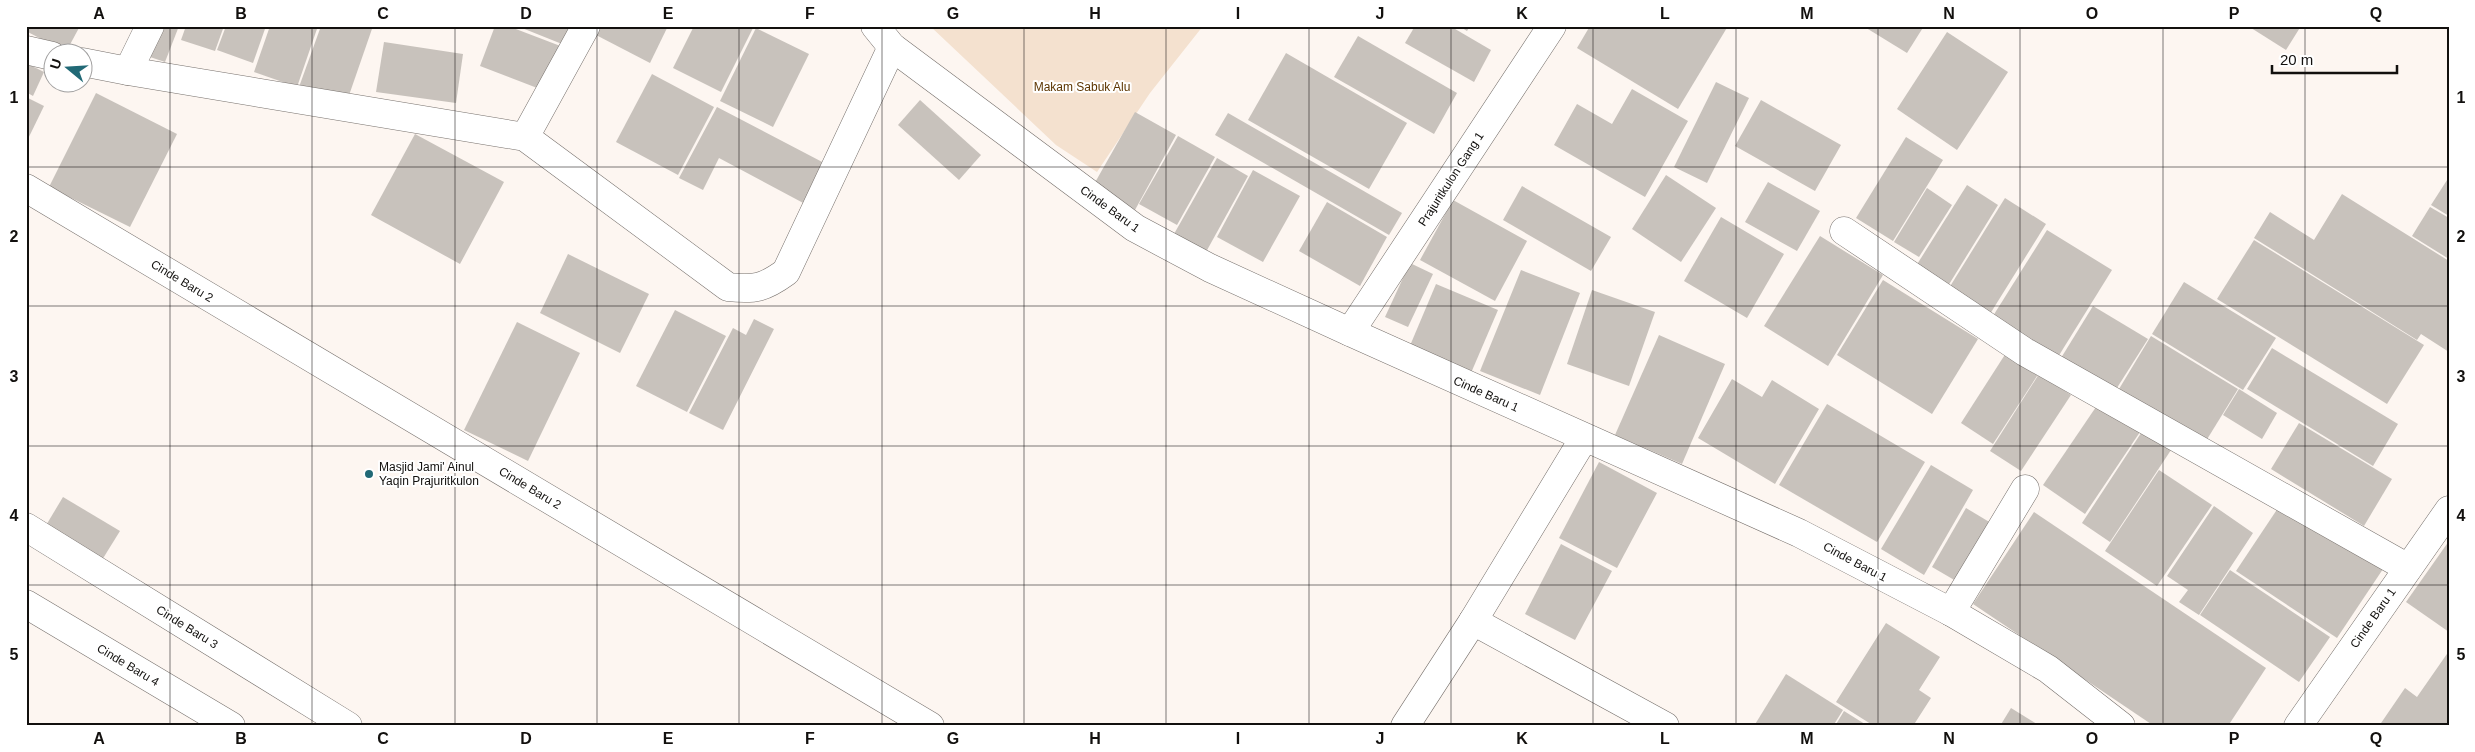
<svg xmlns="http://www.w3.org/2000/svg" width="2475" height="752" viewBox="0 0 2475 752" font-family="Helvetica,sans-serif">
<style>
.green{fill:#f4e1cf}
.building{fill:#c8c2bc}
.lines{fill:none;stroke-linecap:round;stroke-linejoin:round}
.street-casing{stroke:#76706c;stroke-width:29}
.street{stroke:#fff;stroke-width:28}
.grid{fill:none;stroke:#12100e;stroke-width:1;stroke-opacity:0.55}
.poi-dot{fill:#216976;stroke:#fff;stroke-width:2}
.labels{text-anchor:middle;stroke-width:4;stroke-linejoin:round;paint-order:stroke}
.park-label{font-size:12px;fill:#5d3602;stroke:#fff}
.street-label{font-size:12px;fill:#12100e;stroke:#fff}
.poi-label{font-size:12px;fill:#12100e;stroke:#fff;text-anchor:start}
.neatline{fill:none;stroke:#12100e;stroke-width:2}
.grid-label{font-size:16px;text-anchor:middle;font-weight:bold;fill:#12100e}
</style>
<rect width="100%" height="100%" fill="#fdf6f1"/>
<!-- green -->
<path class="green" d="M930 26H1203L1150 93 1097 172 1056 145Z"/>
<!-- building -->
<g class="building">
<path d="M26 26H80L66 52 26 31Z"/>
<path d="M158 26H179L165 62 147 56Z"/>
<path d="M186 26H224L215 51 181 40Z"/>
<path d="M226 26H266L253 63 217 50Z"/>
<path d="M270 26H318L297 87 254 72Z"/>
<path d="M321 26H373L346 104 299 87Z"/>
<path d="M495 26H508L563 47 545 91 480 66Z"/>
<path d="M517 26H574L567 46Z"/>
<path d="M601 26H668L650 63 596 35Z"/>
<path d="M694 26H754L721 92 673 68Z"/>
<path d="M1415 26H1450L1491 50 1474 82 1405 43Z"/>
<path d="M1459 26H1470L1467 31Z"/>
<path d="M1590 26H1728L1678 109 1577 48Z"/>
<path d="M1863 26H1924L1907 53Z"/>
<path d="M2248 26H2301L2286 50Z"/>
<path d="M756 28 809 54 773 127 720 101Z"/>
<path d="M1947 32 2008 72 1957 150 1897 109Z"/>
<path d="M1358 36 1457 93 1434 134 1334 77Z"/>
<path d="M384 42 463 54 456 103 376 92Z"/>
<path d="M1286 53 1407 123 1369 189 1248 120Z"/>
<path d="M26 63 44 72 33 96 26 92Z"/>
<path d="M652 74 714 107 678 175 616 142Z"/>
<path d="M1716 82 1749 98 1707 183 1674 167Z"/>
<path d="M1632 89 1688 121 1645 197 1554 145 1577 104 1612 124Z"/>
<path d="M96 93 177 134 130 227 49 187Z"/>
<path d="M26 97 44 106 26 143Z"/>
<path d="M920 100 981 155 959 180 898 125Z"/>
<path d="M1761 100 1841 145 1815 191 1735 146Z"/>
<path d="M717 107 828 165 807 205 719 158 703 190 679 178Z"/>
<path d="M1135 112 1176 135 1135 210 1093 186Z"/>
<path d="M1228 113 1402 213 1389 235 1215 135Z"/>
<path d="M415 134 504 182 460 264 371 215Z"/>
<path d="M1178 136 1215 157 1177 225 1139 204Z"/>
<path d="M1906 137 1943 160 1893 241 1856 218Z"/>
<path d="M1217 158 1248 176 1206 252 1174 234Z"/>
<path d="M1253 170 1300 196 1263 262 1217 237Z"/>
<path d="M1666 175 1716 208 1681 262 1632 229Z"/>
<path d="M2449 177V216L2431 205Z"/>
<path d="M1768 182 1820 211 1797 251 1745 222Z"/>
<path d="M1967 185 1998 205 1948 286 1916 266Z"/>
<path d="M1522 186 1611 237 1591 271 1503 220Z"/>
<path d="M1927 188 1952 205 1919 257 1894 242Z"/>
<path d="M2342 194 2449 261V352L2421 334 2417 340 2254 238 2270 212 2314 240Z"/>
<path d="M2005 198 2046 224 1990 314 1949 288Z"/>
<path d="M1453 200 1527 241 1495 301 1420 260Z"/>
<path d="M1327 202 1387 237 1360 286 1299 251Z"/>
<path d="M2430 207 2449 218V259L2412 236Z"/>
<path d="M1721 217 1784 254 1747 318 1684 281Z"/>
<path d="M2047 230 2112 270 2058 357 1993 316Z"/>
<path d="M1820 236 1883 275 1828 366 1764 326Z"/>
<path d="M2254 240 2424 345 2387 404 2217 299Z"/>
<path d="M568 254 649 294 620 353 540 313Z"/>
<path d="M1410 263 1433 274 1408 327 1385 317Z"/>
<path d="M1521 270 1580 293 1540 395 1480 371Z"/>
<path d="M1883 280 1978 339 1932 414 1837 355Z"/>
<path d="M2184 282 2276 338 2243 390 2152 334Z"/>
<path d="M1436 284 1498 310 1471 373 1409 348Z"/>
<path d="M1592 290 1655 312 1629 386 1567 364Z"/>
<path d="M2093 306 2148 339 2115 391 2061 358Z"/>
<path d="M675 310 726 336 687 412 636 386Z"/>
<path d="M754 319 774 329 723 430 689 413 733 328 746 335Z"/>
<path d="M517 322 580 353 528 461 464 430Z"/>
<path d="M1659 335 1725 364 1682 464 1615 435Z"/>
<path d="M2151 336 2238 389 2206 441 2119 389Z"/>
<path d="M2272 348 2398 424 2373 466 2247 389Z"/>
<path d="M2006 353 2039 373 1993 444 1961 423Z"/>
<path d="M2039 374 2071 395 2021 471 1990 451Z"/>
<path d="M1732 379 1762 397 1772 380 1819 409 1775 484 1698 438Z"/>
<path d="M2239 389 2277 413 2262 439 2223 415Z"/>
<path d="M1827 404 1925 462 1877 542 1779 485Z"/>
<path d="M2098 404 2140 432 2085 514 2043 485Z"/>
<path d="M2299 423 2392 479 2364 526 2271 469Z"/>
<path d="M2147 424 2175 444 2110 542 2082 523Z"/>
<path d="M1599 462 1657 493 1617 568 1559 538Z"/>
<path d="M1931 465 1973 490 1924 575 1881 549Z"/>
<path d="M2159 470 2212 505 2157 586 2105 551Z"/>
<path d="M63 497 120 531 102 560 45 527Z"/>
<path d="M2282 502 2383 569 2337 638 2236 571Z"/>
<path d="M2214 506 2253 533 2199 615 2179 602 2188 590 2167 576Z"/>
<path d="M1966 508 1991 523 1956 581 1932 567Z"/>
<path d="M2034 512 2266 668 2228 726H2154L1973 604Z"/>
<path d="M2449 541V632L2406 602Z"/>
<path d="M1561 544 1612 571 1575 640 1525 614Z"/>
<path d="M2230 570 2330 637 2299 682 2200 615Z"/>
<path d="M1886 623 1940 657 1919 690 1931 698 1913 726H1874L1836 702Z"/>
<path d="M2449 651V726H2379L2405 688 2417 697Z"/>
<path d="M1786 674 1843 710 1833 726H1754Z"/>
<path d="M2011 708 2040 726H2000Z"/>
<path d="M1844 711 1868 726H1835Z"/>
</g>
<g class="lines">
<!-- street casing -->
<g class="street-casing">
<g id="street">
<path d="M875 26 892 47 1135 228 1210 268 1350 332 1799 533 1951 612 2048 669 2121 726"/>
<path d="M26 50 52 56"/>
<path d="M82 62 128 71 525 137 728 287C755 290 764 288 786 272L892 47"/>
<path d="M128 71 150 26"/>
<path d="M525 137 586 26"/>
<path d="M26 188 930 726"/>
<path d="M1844 231 2025 352 2408 568"/>
<path d="M1350 332 1552 26"/>
<path d="M26 527 348 726"/>
<path d="M26 604 231 726"/>
<path d="M1951 612 2025 489"/>
<path d="M1473 621 1665 726"/>
<path d="M1405 726 1473 621 1584 438"/>
<path d="M2298 726 2449 510"/>
</g>
</g>
<!-- street -->
<use href="#street" class="street"/>
</g>
<!-- grid -->
<path class="grid" d="M170 26V726M312 26V726M455 26V726M597 26V726M739 26V726M882 26V726M1024 26V726M1166 26V726M1309 26V726M1451 26V726M1593 26V726M1736 26V726M1878 26V726M2020 26V726M2163 26V726M2305 26V726M26 167H2449M26 306H2449M26 446H2449M26 585H2449"/>
<!-- markers -->
<circle class="poi-dot" cx="369" cy="474" r="5"/>
<g class="labels">
<!-- park labels -->
<g class="park-label">
<text x="1082" y="91">Makam Sabuk Alu</text>
</g>
<!-- street labels -->
<g class="street-label">
<text transform="translate(1451 179) rotate(-57)" y="4">Prajuritkulon Gang 1</text>
<text transform="translate(1110 209) rotate(36)" y="4">Cinde Baru 1</text>
<text transform="translate(182 281) rotate(31)" y="4">Cinde Baru 2</text>
<text transform="translate(1486 394) rotate(24)" y="4">Cinde Baru 1</text>
<text transform="translate(530 488) rotate(31)" y="4">Cinde Baru 2</text>
<text transform="translate(1855 562) rotate(28)" y="4">Cinde Baru 1</text>
<text transform="translate(2373 618) rotate(-55)" y="4">Cinde Baru 1</text>
<text transform="translate(187 627) rotate(32)" y="4">Cinde Baru 3</text>
<text transform="translate(128 665) rotate(31)" y="4">Cinde Baru 4</text>
</g>
<!-- poi labels -->
<g class="poi-label">
<text x="379" y="471">Masjid Jami' Ainul<tspan x="379" dy="14">Yaqin Prajuritkulon</tspan></text>
</g>
</g>
<!-- border -->
<rect width="2475" height="752" fill="none" stroke="#ffffff" stroke-width="55"/>
<!-- north arrow -->
<g transform="translate(68 68) rotate(288)"><circle r="24" fill="#ffffff" stroke="#a09f9f"/>
<path d="M0-4L9 19L0 12L-9 19Z" fill="#216976"/>
<text y="-8" font-size="14" font-weight="bold" text-anchor="middle" fill="#12100e">U</text>
</g>
<!-- scale -->
<path d="M2272 65v8h125v-8" fill="none" stroke="#12100e" stroke-width="2.5"/>
<text x="2280" y="65" font-size="15" fill="#12100e" stroke="#ffffff" stroke-width="4" paint-order="stroke">20 m</text>
<rect x="28" y="28" width="2420" height="696" class="neatline"/>
<g class="grid-label">
<text x="99" y="19">A</text>
<text x="241" y="19">B</text>
<text x="383" y="19">C</text>
<text x="526" y="19">D</text>
<text x="668" y="19">E</text>
<text x="810" y="19">F</text>
<text x="953" y="19">G</text>
<text x="1095" y="19">H</text>
<text x="1238" y="19">I</text>
<text x="1380" y="19">J</text>
<text x="1522" y="19">K</text>
<text x="1665" y="19">L</text>
<text x="1807" y="19">M</text>
<text x="1949" y="19">N</text>
<text x="2092" y="19">O</text>
<text x="2234" y="19">P</text>
<text x="2376" y="19">Q</text>
<text x="14" y="103">1</text>
<text x="2461" y="103">1</text>
<text x="14" y="242">2</text>
<text x="2461" y="242">2</text>
<text x="14" y="382">3</text>
<text x="2461" y="382">3</text>
<text x="14" y="521">4</text>
<text x="2461" y="521">4</text>
<text x="14" y="660">5</text>
<text x="2461" y="660">5</text>
<text x="99" y="744">A</text>
<text x="241" y="744">B</text>
<text x="383" y="744">C</text>
<text x="526" y="744">D</text>
<text x="668" y="744">E</text>
<text x="810" y="744">F</text>
<text x="953" y="744">G</text>
<text x="1095" y="744">H</text>
<text x="1238" y="744">I</text>
<text x="1380" y="744">J</text>
<text x="1522" y="744">K</text>
<text x="1665" y="744">L</text>
<text x="1807" y="744">M</text>
<text x="1949" y="744">N</text>
<text x="2092" y="744">O</text>
<text x="2234" y="744">P</text>
<text x="2376" y="744">Q</text>
</g>
</svg>
